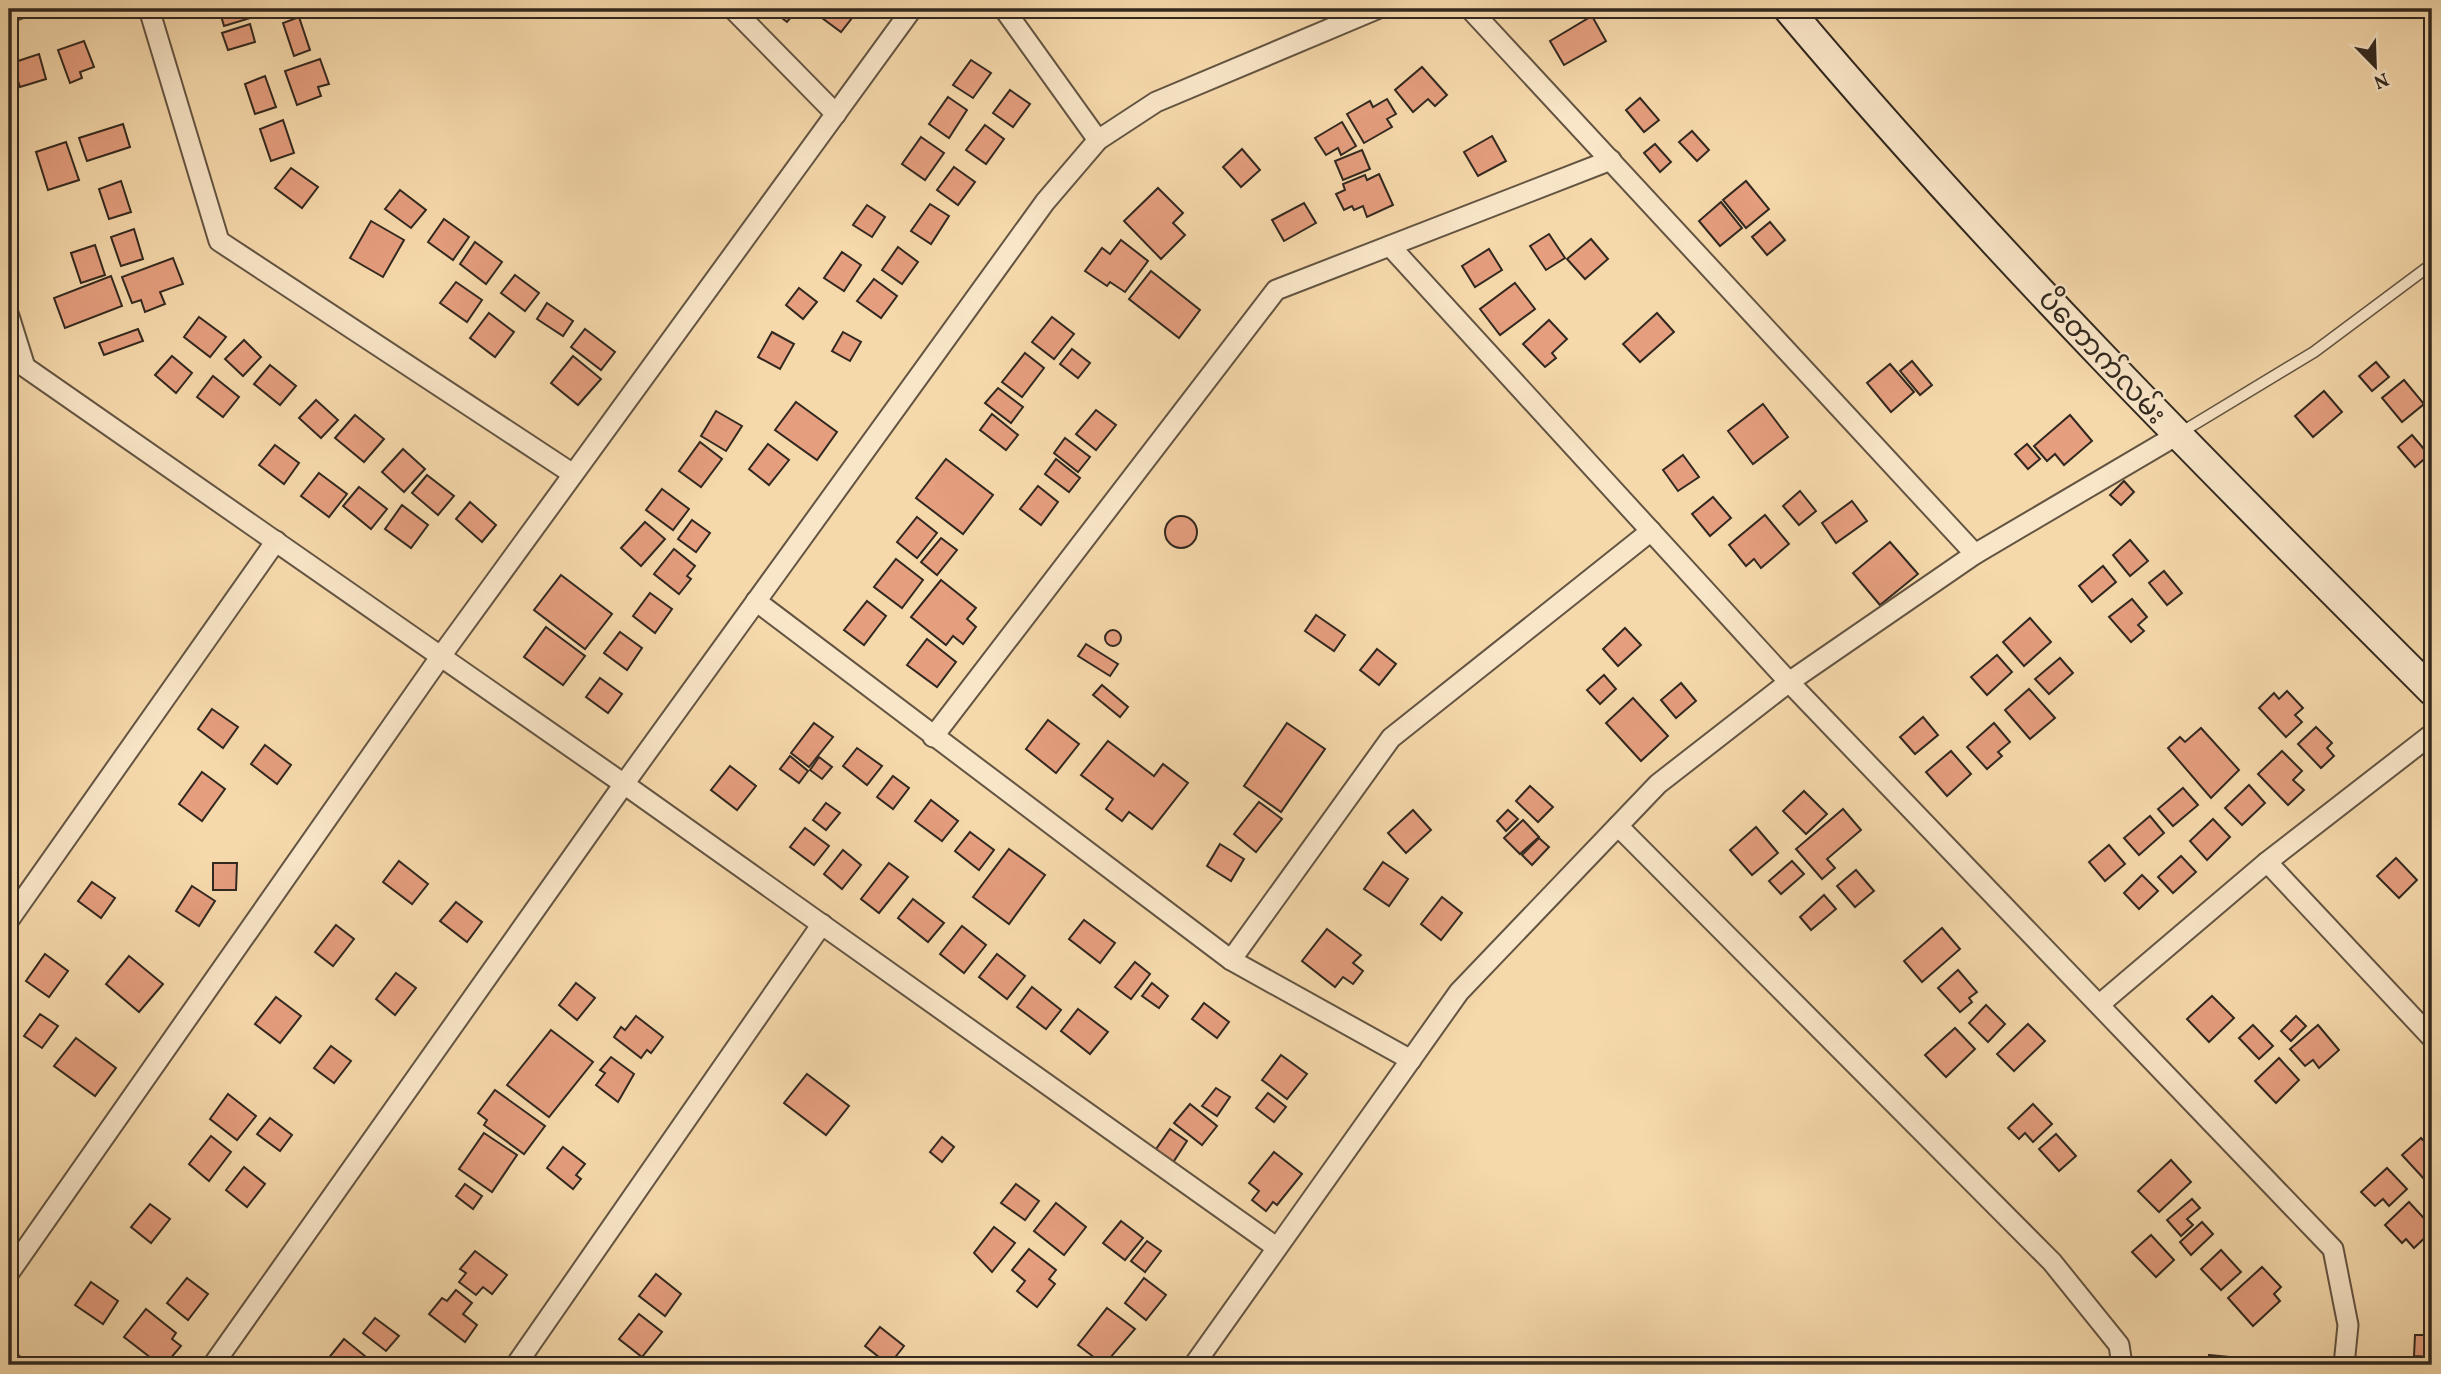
<svg xmlns="http://www.w3.org/2000/svg" width="2441" height="1374" viewBox="0 0 2441 1374" font-family="Vollkorn,'Noto Sans Myanmar',serif">
<style>
.building{fill:#e59e7e;stroke:#32281f;stroke-width:2}
.lines{fill:none;stroke-linecap:round;stroke-linejoin:round}
.lane-casing{stroke:#635442;stroke-width:13}
.street-casing{stroke:#635442;stroke-width:23}
.secondary-casing{stroke:#32281f;stroke-width:32}
.lane{stroke:#f9e6c8;stroke-width:10}
.street{stroke:#f9e6c8;stroke-width:19}
.secondary{stroke:#f9e6c8;stroke-width:28}
.labels{text-anchor:middle;stroke-width:5;stroke-linejoin:round;paint-order:stroke}
.street-label{font-size:28px;fill:#32281f;stroke:#f9e6c8}
</style>
<rect width="100%" height="100%" fill="#f6d9ab"/>
<filter id="stains"><feTurbulence type="fractalNoise" baseFrequency=".00286" numOctaves="4"/><feColorMatrix values="0 0 0 0 .2 0 0 0 0 .09 0 0 0 0 .02 0 0 0 .5 -.17"/></filter>
<radialGradient id="worn" r=".72"><stop offset=".6" stop-color="#630" stop-opacity="0"/><stop offset="1" stop-color="#630" stop-opacity=".3"/></radialGradient>
<!-- building -->
<g class="building">
<path d="M219 9H259L260 15 224 26Z"/>
<path d="M268 9H292L271 17Z"/>
<path d="M770 9H798L787 22Z"/>
<path d="M822 9H859L841 32 818 15Z"/>
<path d="M1592 16 1606 41 1564 65 1550 41Z"/>
<path d="M299 17 310 50 294 56 283 23Z"/>
<path d="M250 24 255 42 228 50 222 33Z"/>
<path d="M84 41 94 67 80 72 82 78 70 83 58 50Z"/>
<path d="M39 54 46 79 20 87 12 63Z"/>
<path d="M320 59 329 84 318 87 321 96 297 105 285 71Z"/>
<path d="M971 60 991 73 973 98 953 85Z"/>
<path d="M1422 67 1447 95 1435 106 1428 99 1413 112 1395 90Z"/>
<path d="M265 76 276 107 255 114 245 84Z"/>
<path d="M1010 90 1030 104 1013 127 993 113Z"/>
<path d="M948 97 967 110 949 138 929 124Z"/>
<path d="M1640 98 1659 120 1644 132 1626 110Z"/>
<path d="M1387 99 1396 114 1387 119 1392 127 1364 143 1347 114 1370 101 1373 107Z"/>
<path d="M283 120 294 153 271 161 260 129Z"/>
<path d="M1342 122 1356 146 1341 155 1338 148 1326 155 1315 138Z"/>
<path d="M123 124 130 147 87 161 79 138Z"/>
<path d="M985 125 1004 139 986 164 966 150Z"/>
<path d="M1692 131 1709 150 1697 161 1679 142Z"/>
<path d="M1492 136 1506 161 1478 176 1464 152Z"/>
<path d="M921 137 944 153 925 180 902 164Z"/>
<path d="M66 142 79 180 48 190 36 152Z"/>
<path d="M1655 144 1671 162 1660 172 1644 153Z"/>
<path d="M1242 149 1260 170 1241 187 1223 167Z"/>
<path d="M1362 150 1370 169 1343 180 1335 161Z"/>
<path d="M954 167 975 182 958 205 937 190Z"/>
<path d="M291 168 318 187 302 208 275 188Z"/>
<path d="M1379 174 1393 205 1367 217 1363 206 1354 210 1352 206 1344 210 1336 194 1345 190 1343 184 1365 175 1367 180Z"/>
<path d="M121 181 131 212 109 219 99 189Z"/>
<path d="M1746 181 1769 209 1746 228 1723 200Z"/>
<path d="M1158 188 1183 213 1173 223 1185 235 1161 259 1124 221Z"/>
<path d="M400 190 426 210 411 228 385 209Z"/>
<path d="M1721 202 1742 228 1720 246 1699 221Z"/>
<path d="M1304 203 1316 223 1284 241 1272 220Z"/>
<path d="M930 204 949 216 931 244 911 231Z"/>
<path d="M867 205 885 217 872 237 853 225Z"/>
<path d="M444 219 469 237 453 260 428 242Z"/>
<path d="M371 221 404 240 383 277 350 258Z"/>
<path d="M1770 222 1785 240 1767 255 1752 237Z"/>
<path d="M134 229 143 259 121 266 111 237Z"/>
<path d="M1549 234 1565 258 1546 270 1530 246Z"/>
<path d="M1591 239 1608 259 1585 279 1567 259Z"/>
<path d="M1121 240 1148 261 1125 292 1110 282 1107 286 1085 271 1102 248 1110 254Z"/>
<path d="M475 242 502 262 486 284 460 264Z"/>
<path d="M95 245 105 275 81 283 71 253Z"/>
<path d="M898 247 918 262 902 284 882 270Z"/>
<path d="M1489 249 1502 270 1475 287 1462 266Z"/>
<path d="M842 252 861 265 844 291 824 278Z"/>
<path d="M173 258 183 284 160 292 165 304 145 312 141 300 132 303 122 277Z"/>
<path d="M1151 271 1200 310 1179 338 1129 299Z"/>
<path d="M515 275 539 293 525 311 501 293Z"/>
<path d="M111 276 122 306 65 328 54 298Z"/>
<path d="M874 279 897 296 881 318 857 301Z"/>
<path d="M456 282 482 300 467 322 440 303Z"/>
<path d="M1515 283 1535 309 1500 335 1480 309Z"/>
<path d="M799 288 817 302 803 319 786 305Z"/>
<path d="M547 303 573 321 563 336 537 319Z"/>
<path d="M489 313 514 332 495 357 470 338Z"/>
<path d="M1657 313 1674 332 1640 362 1623 344Z"/>
<path d="M199 317 226 337 210 357 184 337Z"/>
<path d="M1052 317 1074 334 1054 359 1032 342Z"/>
<path d="M1549 320 1567 339 1552 353 1556 358 1545 367 1523 344Z"/>
<path d="M138 329 143 341 104 355 99 343Z"/>
<path d="M585 329 615 352 601 370 571 347Z"/>
<path d="M772 332 794 344 780 369 758 357Z"/>
<path d="M843 332 861 342 850 361 832 351Z"/>
<path d="M244 340 261 357 243 376 225 359Z"/>
<path d="M1072 349 1090 363 1078 378 1060 364Z"/>
<path d="M1025 353 1044 368 1022 397 1002 382Z"/>
<path d="M172 356 192 373 176 393 155 375Z"/>
<path d="M573 356 601 379 578 405 551 383Z"/>
<path d="M1912 361 1932 385 1920 395 1900 371Z"/>
<path d="M2376 362 2389 377 2372 391 2359 376Z"/>
<path d="M1890 364 1914 392 1891 412 1867 383Z"/>
<path d="M270 365 296 386 280 405 254 384Z"/>
<path d="M213 376 239 397 223 417 197 397Z"/>
<path d="M2404 380 2424 404 2402 422 2382 398Z"/>
<path d="M998 388 1023 407 1011 423 985 403Z"/>
<path d="M2324 391 2342 412 2313 437 2295 416Z"/>
<path d="M316 400 338 420 321 438 299 418Z"/>
<path d="M796 402 837 432 817 460 775 430Z"/>
<path d="M1763 404 1788 437 1753 464 1728 431Z"/>
<path d="M1096 410 1116 425 1096 450 1076 434Z"/>
<path d="M716 411 742 426 726 451 701 436Z"/>
<path d="M992 414 1018 435 1006 450 980 430Z"/>
<path d="M355 415 384 439 364 462 335 438Z"/>
<path d="M2070 415 2092 441 2064 465 2055 454 2047 461 2034 446Z"/>
<path d="M2412 435 2429 455 2415 467 2398 447Z"/>
<path d="M1065 438 1090 457 1078 472 1054 453Z"/>
<path d="M700 442 722 459 701 487 679 471Z"/>
<path d="M768 444 789 460 769 485 749 469Z"/>
<path d="M2027 444 2040 459 2028 469 2015 454Z"/>
<path d="M275 445 299 463 284 484 259 465Z"/>
<path d="M403 449 425 469 404 492 382 472Z"/>
<path d="M1683 455 1699 477 1678 491 1663 470Z"/>
<path d="M946 459 993 495 963 534 916 498Z"/>
<path d="M1056 459 1080 478 1069 492 1045 474Z"/>
<path d="M319 473 347 494 329 517 301 496Z"/>
<path d="M427 475 454 496 438 515 412 493Z"/>
<path d="M2124 481 2134 492 2121 505 2110 495Z"/>
<path d="M1038 486 1058 502 1041 525 1020 509Z"/>
<path d="M359 487 387 509 371 529 343 506Z"/>
<path d="M662 489 689 509 673 530 646 510Z"/>
<path d="M1800 491 1816 511 1799 525 1783 506Z"/>
<path d="M1713 497 1731 518 1710 536 1692 514Z"/>
<path d="M1852 501 1867 521 1836 543 1822 523Z"/>
<path d="M470 502 496 525 482 542 456 519Z"/>
<path d="M402 505 428 525 411 548 385 529Z"/>
<path d="M1765 515 1789 544 1761 568 1754 559 1746 566 1729 545Z"/>
<circle cx="1181" cy="532" r="16"/>
<path d="M917 517 937 533 917 558 897 542Z"/>
<path d="M692 520 710 533 696 552 678 539Z"/>
<path d="M645 522 665 539 641 566 621 548Z"/>
<path d="M941 538 957 550 937 575 921 562Z"/>
<path d="M2130 540 2148 561 2130 576 2113 555Z"/>
<path d="M1890 542 1918 574 1880 605 1853 573Z"/>
<path d="M674 549 695 566 687 576 691 579 679 594 654 574Z"/>
<path d="M896 559 923 580 902 608 874 587Z"/>
<path d="M2103 566 2116 582 2092 602 2079 586Z"/>
<path d="M2164 571 2182 593 2167 605 2149 583Z"/>
<path d="M561 575 612 614 585 649 534 610Z"/>
<path d="M941 580 976 608 967 619 976 627 963 644 953 636 946 645 911 617Z"/>
<path d="M650 593 672 609 655 633 633 616Z"/>
<path d="M2132 599 2147 617 2138 625 2144 631 2131 642 2109 617Z"/>
<path d="M867 601 886 616 864 645 844 630Z"/>
<path d="M1316 615 1345 635 1334 651 1305 631Z"/>
<path d="M2030 618 2051 642 2024 666 2003 642Z"/>
<path d="M546 627 585 656 563 685 524 657Z"/>
<path d="M1625 628 1641 645 1618 666 1603 649Z"/>
<circle cx="1113" cy="638" r="8"/>
<path d="M620 632 642 648 627 670 604 653Z"/>
<path d="M927 639 956 662 937 687 907 665Z"/>
<path d="M1086 644 1118 664 1110 676 1078 656Z"/>
<path d="M1377 649 1396 664 1379 685 1360 670Z"/>
<path d="M1997 655 2012 672 1987 695 1971 677Z"/>
<path d="M2060 658 2073 673 2049 694 2035 679Z"/>
<path d="M1604 675 1616 689 1600 704 1587 690Z"/>
<path d="M600 678 622 694 608 713 586 697Z"/>
<path d="M1681 683 1696 701 1676 718 1661 700Z"/>
<path d="M1102 685 1128 707 1120 717 1093 695Z"/>
<path d="M2029 689 2055 718 2030 739 2005 710Z"/>
<path d="M2287 691 2303 708 2295 715 2302 722 2286 737 2259 708 2274 693 2279 699Z"/>
<path d="M1633 698 1668 736 1641 761 1606 723Z"/>
<path d="M212 709 238 727 223 748 198 729Z"/>
<path d="M1923 717 1938 735 1915 754 1900 737Z"/>
<path d="M1048 720 1079 744 1056 773 1026 749Z"/>
<path d="M814 723 833 737 809 767 791 753Z"/>
<path d="M1287 723 1325 749 1281 812 1244 786Z"/>
<path d="M1994 723 2010 742 1998 752 2002 756 1987 769 1967 747Z"/>
<path d="M2316 727 2332 743 2327 748 2334 756 2321 768 2298 744Z"/>
<path d="M2201 728 2239 770 2211 798 2168 748 2180 737 2185 742Z"/>
<path d="M1108 741 1154 776 1163 764 1188 783 1152 829 1129 812 1122 821 1106 809 1113 799 1081 775Z"/>
<path d="M265 745 291 765 277 784 251 764Z"/>
<path d="M857 748 882 766 867 785 843 766Z"/>
<path d="M1951 751 1971 774 1947 796 1926 772Z"/>
<path d="M2282 751 2302 771 2293 780 2304 790 2288 805 2258 774Z"/>
<path d="M790 756 808 771 799 783 780 769Z"/>
<path d="M819 757 832 767 822 779 810 770Z"/>
<path d="M730 766 756 786 737 810 711 790Z"/>
<path d="M202 772 225 789 202 821 179 804Z"/>
<path d="M893 776 909 788 893 809 877 797Z"/>
<path d="M2249 785 2265 803 2242 825 2225 808Z"/>
<path d="M1530 786 1553 807 1538 822 1516 801Z"/>
<path d="M2183 788 2198 805 2173 826 2158 809Z"/>
<path d="M1804 791 1827 814 1806 834 1783 811Z"/>
<path d="M931 800 958 821 942 841 915 821Z"/>
<path d="M1259 802 1282 819 1256 852 1234 834Z"/>
<path d="M826 803 840 813 826 830 813 820Z"/>
<path d="M1843 809 1861 830 1827 859 1835 868 1822 879 1796 849Z"/>
<path d="M1413 810 1431 830 1406 853 1388 833Z"/>
<path d="M1508 810 1518 819 1506 831 1497 821Z"/>
<path d="M2150 816 2164 833 2139 855 2124 838Z"/>
<path d="M2213 819 2230 837 2207 860 2190 841Z"/>
<path d="M1523 820 1539 837 1520 854 1504 838Z"/>
<path d="M1756 827 1778 853 1752 875 1730 850Z"/>
<path d="M805 828 829 846 814 865 790 847Z"/>
<path d="M970 832 994 850 979 870 955 851Z"/>
<path d="M1539 838 1549 847 1532 865 1522 855Z"/>
<path d="M1220 844 1244 859 1231 881 1207 866Z"/>
<path d="M2109 845 2125 864 2105 881 2089 862Z"/>
<path d="M1009 849 1045 875 1009 924 973 897Z"/>
<path d="M843 850 861 865 842 889 824 874Z"/>
<path d="M2181 856 2196 872 2173 893 2158 877Z"/>
<path d="M2396 858 2417 880 2399 898 2377 876Z"/>
<path d="M399 861 428 884 412 904 383 882Z"/>
<path d="M1792 861 1804 874 1781 894 1769 881Z"/>
<path d="M1383 862 1408 879 1389 906 1364 889Z"/>
<path d="M213 863H237L236 890H213Z"/>
<path d="M889 863 908 877 879 913 861 899Z"/>
<path d="M1856 870 1874 891 1855 907 1837 886Z"/>
<path d="M2142 875 2158 891 2139 909 2124 893Z"/>
<path d="M92 882 115 898 101 918 78 901Z"/>
<path d="M192 886 215 901 199 926 176 911Z"/>
<path d="M1824 895 1836 909 1811 930 1800 917Z"/>
<path d="M1442 897 1462 913 1441 940 1421 924Z"/>
<path d="M913 899 944 923 928 942 898 918Z"/>
<path d="M456 902 482 922 467 942 440 921Z"/>
<path d="M1084 920 1115 943 1100 963 1069 939Z"/>
<path d="M336 925 354 939 333 966 315 952Z"/>
<path d="M962 926 986 945 964 973 940 954Z"/>
<path d="M1942 928 1960 949 1922 982 1904 961Z"/>
<path d="M1327 929 1361 955 1353 963 1363 971 1353 984 1343 977 1335 987 1302 961Z"/>
<path d="M45 954 68 971 49 997 26 981Z"/>
<path d="M997 954 1025 976 1007 999 979 977Z"/>
<path d="M129 956 163 984 139 1012 106 984Z"/>
<path d="M1135 962 1150 974 1131 999 1115 987Z"/>
<path d="M1958 970 1977 992 1969 998 1972 1002 1960 1012 1938 988Z"/>
<path d="M396 973 416 988 395 1015 376 999Z"/>
<path d="M576 983 595 998 577 1020 559 1005Z"/>
<path d="M1152 983 1168 996 1159 1008 1142 996Z"/>
<path d="M1032 987 1061 1010 1046 1029 1017 1007Z"/>
<path d="M2212 996 2234 1018 2209 1042 2187 1019Z"/>
<path d="M276 997 301 1016 280 1043 255 1024Z"/>
<path d="M1204 1003 1229 1022 1217 1038 1192 1019Z"/>
<path d="M1986 1005 2005 1024 1988 1042 1969 1023Z"/>
<path d="M1078 1009 1108 1032 1090 1054 1061 1031Z"/>
<path d="M40 1014 58 1026 42 1048 24 1036Z"/>
<path d="M636 1016 663 1037 651 1053 647 1050 641 1058 614 1037 621 1027 625 1030Z"/>
<path d="M2296 1016 2306 1026 2291 1041 2281 1031Z"/>
<path d="M2028 1024 2045 1041 2014 1071 1997 1054Z"/>
<path d="M2253 1025 2273 1046 2259 1059 2239 1038Z"/>
<path d="M2318 1025 2339 1050 2319 1068 2313 1060 2305 1066 2290 1049Z"/>
<path d="M1955 1028 1975 1049 1946 1077 1925 1055Z"/>
<path d="M551 1030 593 1062 549 1117 507 1085Z"/>
<path d="M76 1038 116 1068 95 1096 54 1066Z"/>
<path d="M331 1046 351 1061 334 1083 314 1068Z"/>
<path d="M1281 1055 1307 1074 1287 1099 1262 1080Z"/>
<path d="M611 1057 634 1074 618 1102 596 1085 605 1073 600 1070Z"/>
<path d="M2279 1058 2299 1080 2276 1103 2255 1081Z"/>
<path d="M807 1074 849 1106 826 1135 784 1103Z"/>
<path d="M1216 1088 1230 1097 1217 1116 1202 1106Z"/>
<path d="M495 1090 545 1126 524 1154 484 1125 487 1120 478 1113Z"/>
<path d="M1268 1093 1286 1107 1274 1122 1256 1108Z"/>
<path d="M228 1094 256 1116 237 1140 210 1119Z"/>
<path d="M1190 1104 1217 1126 1202 1145 1174 1123Z"/>
<path d="M2033 1104 2052 1124 2033 1142 2025 1133 2019 1139 2008 1128Z"/>
<path d="M270 1118 292 1135 280 1151 257 1134Z"/>
<path d="M1170 1129 1187 1141 1172 1164 1154 1152Z"/>
<path d="M484 1133 517 1155 492 1192 459 1169Z"/>
<path d="M2056 1134 2076 1156 2059 1171 2039 1149Z"/>
<path d="M211 1136 231 1152 209 1181 189 1164Z"/>
<path d="M942 1137 954 1147 942 1162 930 1152Z"/>
<path d="M2421 1138 2432 1150V1176L2426 1181 2402 1155Z"/>
<path d="M563 1147 585 1164 576 1175 581 1179 573 1189 547 1168Z"/>
<path d="M1274 1152 1302 1174 1277 1205 1273 1202 1266 1211 1252 1200 1259 1191 1249 1183Z"/>
<path d="M2171 1160 2191 1182 2159 1212 2138 1191Z"/>
<path d="M244 1167 265 1184 247 1207 226 1190Z"/>
<path d="M2387 1168 2407 1189 2389 1206 2383 1199 2375 1206 2361 1192Z"/>
<path d="M465 1184 482 1196 473 1209 456 1196Z"/>
<path d="M1016 1184 1039 1201 1025 1220 1001 1203Z"/>
<path d="M2192 1199 2200 1208 2187 1219 2193 1225 2181 1236 2167 1220Z"/>
<path d="M2409 1202 2432 1227V1231L2414 1248 2406 1239 2402 1243 2385 1225Z"/>
<path d="M1056 1203 1086 1227 1064 1255 1034 1231Z"/>
<path d="M150 1204 170 1219 151 1243 131 1227Z"/>
<path d="M9 1218 16 1223 9 1234Z"/>
<path d="M1121 1221 1143 1238 1125 1260 1103 1243Z"/>
<path d="M2202 1222 2213 1234 2191 1255 2180 1242Z"/>
<path d="M994 1227 1015 1243 992 1272 974 1253Z"/>
<path d="M2151 1235 2174 1260 2156 1277 2132 1252Z"/>
<path d="M1147 1241 1161 1251 1145 1272 1131 1261Z"/>
<path d="M1029 1249 1056 1270 1049 1279 1055 1284 1037 1307 1017 1291 1025 1281 1012 1270Z"/>
<path d="M2221 1250 2241 1272 2221 1290 2201 1269Z"/>
<path d="M475 1251 507 1275 492 1294 483 1287 476 1295 459 1282 466 1273 460 1269Z"/>
<path d="M2262 1267 2281 1287 2274 1294 2280 1301 2253 1326 2228 1298Z"/>
<path d="M656 1274 681 1294 665 1316 639 1296Z"/>
<path d="M187 1278 208 1294 188 1320 167 1303Z"/>
<path d="M1144 1278 1166 1295 1146 1320 1125 1303Z"/>
<path d="M91 1282 118 1301 103 1324 75 1305Z"/>
<path d="M456 1290 472 1303 463 1314 477 1325 465 1342 429 1314 442 1298 447 1301Z"/>
<path d="M1107 1308 1135 1329 1104 1365 1078 1345Z"/>
<path d="M146 1309 176 1333 172 1339 181 1346 165 1365H160L124 1337Z"/>
<path d="M639 1314 662 1332 642 1357 619 1339Z"/>
<path d="M375 1318 399 1336 386 1351 363 1333Z"/>
<path d="M880 1327 904 1346 889 1365 865 1346Z"/>
<path d="M2415 1335H2432V1357L2414 1356Z"/>
<path d="M344 1339 365 1356 357 1365H323Z"/>
<path d="M2209 1355 2239 1358 2238 1365H2208Z"/>
<path d="M2258 1359 2285 1363V1365H2257Z"/>
</g>
<g class="lines">
<!-- lane casing -->
<g class="lane-casing">
<path id="lane" d="M2180 433 2314 352 2432 264"/>
</g>
<!-- street casing -->
<g class="street-casing">
<g id="street">
<path d="M149 9 219 241 573 474"/>
<path d="M733 9 836 114"/>
<path d="M1004 9 1098 140"/>
<path d="M1470 9 1975 554"/>
<path d="M9 12 18 9"/>
<path d="M1390 246 1789 682 2333 1249 2348 1325 2344 1365"/>
<path d="M9 316 25 367 624 784 1276 1247"/>
<path d="M756 601 1231 960 1411 1060"/>
<path d="M933 737 1276 290 1611 160"/>
<path d="M1618 826 2052 1262 2119 1345 2122 1365"/>
<path d="M2267 862 2432 1038"/>
<path d="M9 920 276 541"/>
<path d="M1231 960 1391 738 1651 531"/>
<path d="M2100 1004 2267 862 2432 734"/>
<path d="M9 1273 441 656 912 9"/>
<path d="M9 1361 14 1365"/>
<path d="M213 1365 624 784 1045 202 1098 140 1156 102 1377 9"/>
<path d="M516 1365 822 924"/>
<path d="M1194 1365 1459 992 1658 784 1789 682 1975 554 2177 435"/>
</g>
</g>
<!-- secondary casing -->
<g class="secondary-casing">
<path id="secondary" d="M1788 9C1989 248 2211 470 2432 691"/>
</g>
<!-- lane -->
<use href="#lane" class="lane"/>
<!-- street -->
<use href="#street" class="street"/>
<!-- secondary -->
<use href="#secondary" class="secondary"/>
</g>
<g class="labels">
<!-- street labels -->
<g class="street-label">
<text transform="translate(2103 356) rotate(47)" y="10">ပိတောက်လမ်း</text>
</g>
</g>
<!-- margin -->
<rect width="2441" height="1374" fill="none" stroke="#f6d9ab" stroke-width="35"/>
<rect x="10" y="10" width="2420" height="1353" fill="none" stroke="#32281f" stroke-width="3.5"/>
<rect x="18" y="18" width="2406" height="1339" fill="none" stroke="#32281f" stroke-width="2"/>
<!-- north arrow -->
<g transform="translate(2375 66) rotate(157)" stroke="#f9e6c8" stroke-width="5" paint-order="stroke">
<path d="M0-5L12 26L0 18L-12 26Z" fill="#32281f"/>
<text y="-10" font-size="19" font-weight="bold" text-anchor="middle" fill="#32281f">N</text>
</g>
<rect width="100%" height="100%" filter="url(#stains)"/>
<rect width="100%" height="100%" fill="url(#worn)"/>
</svg>
